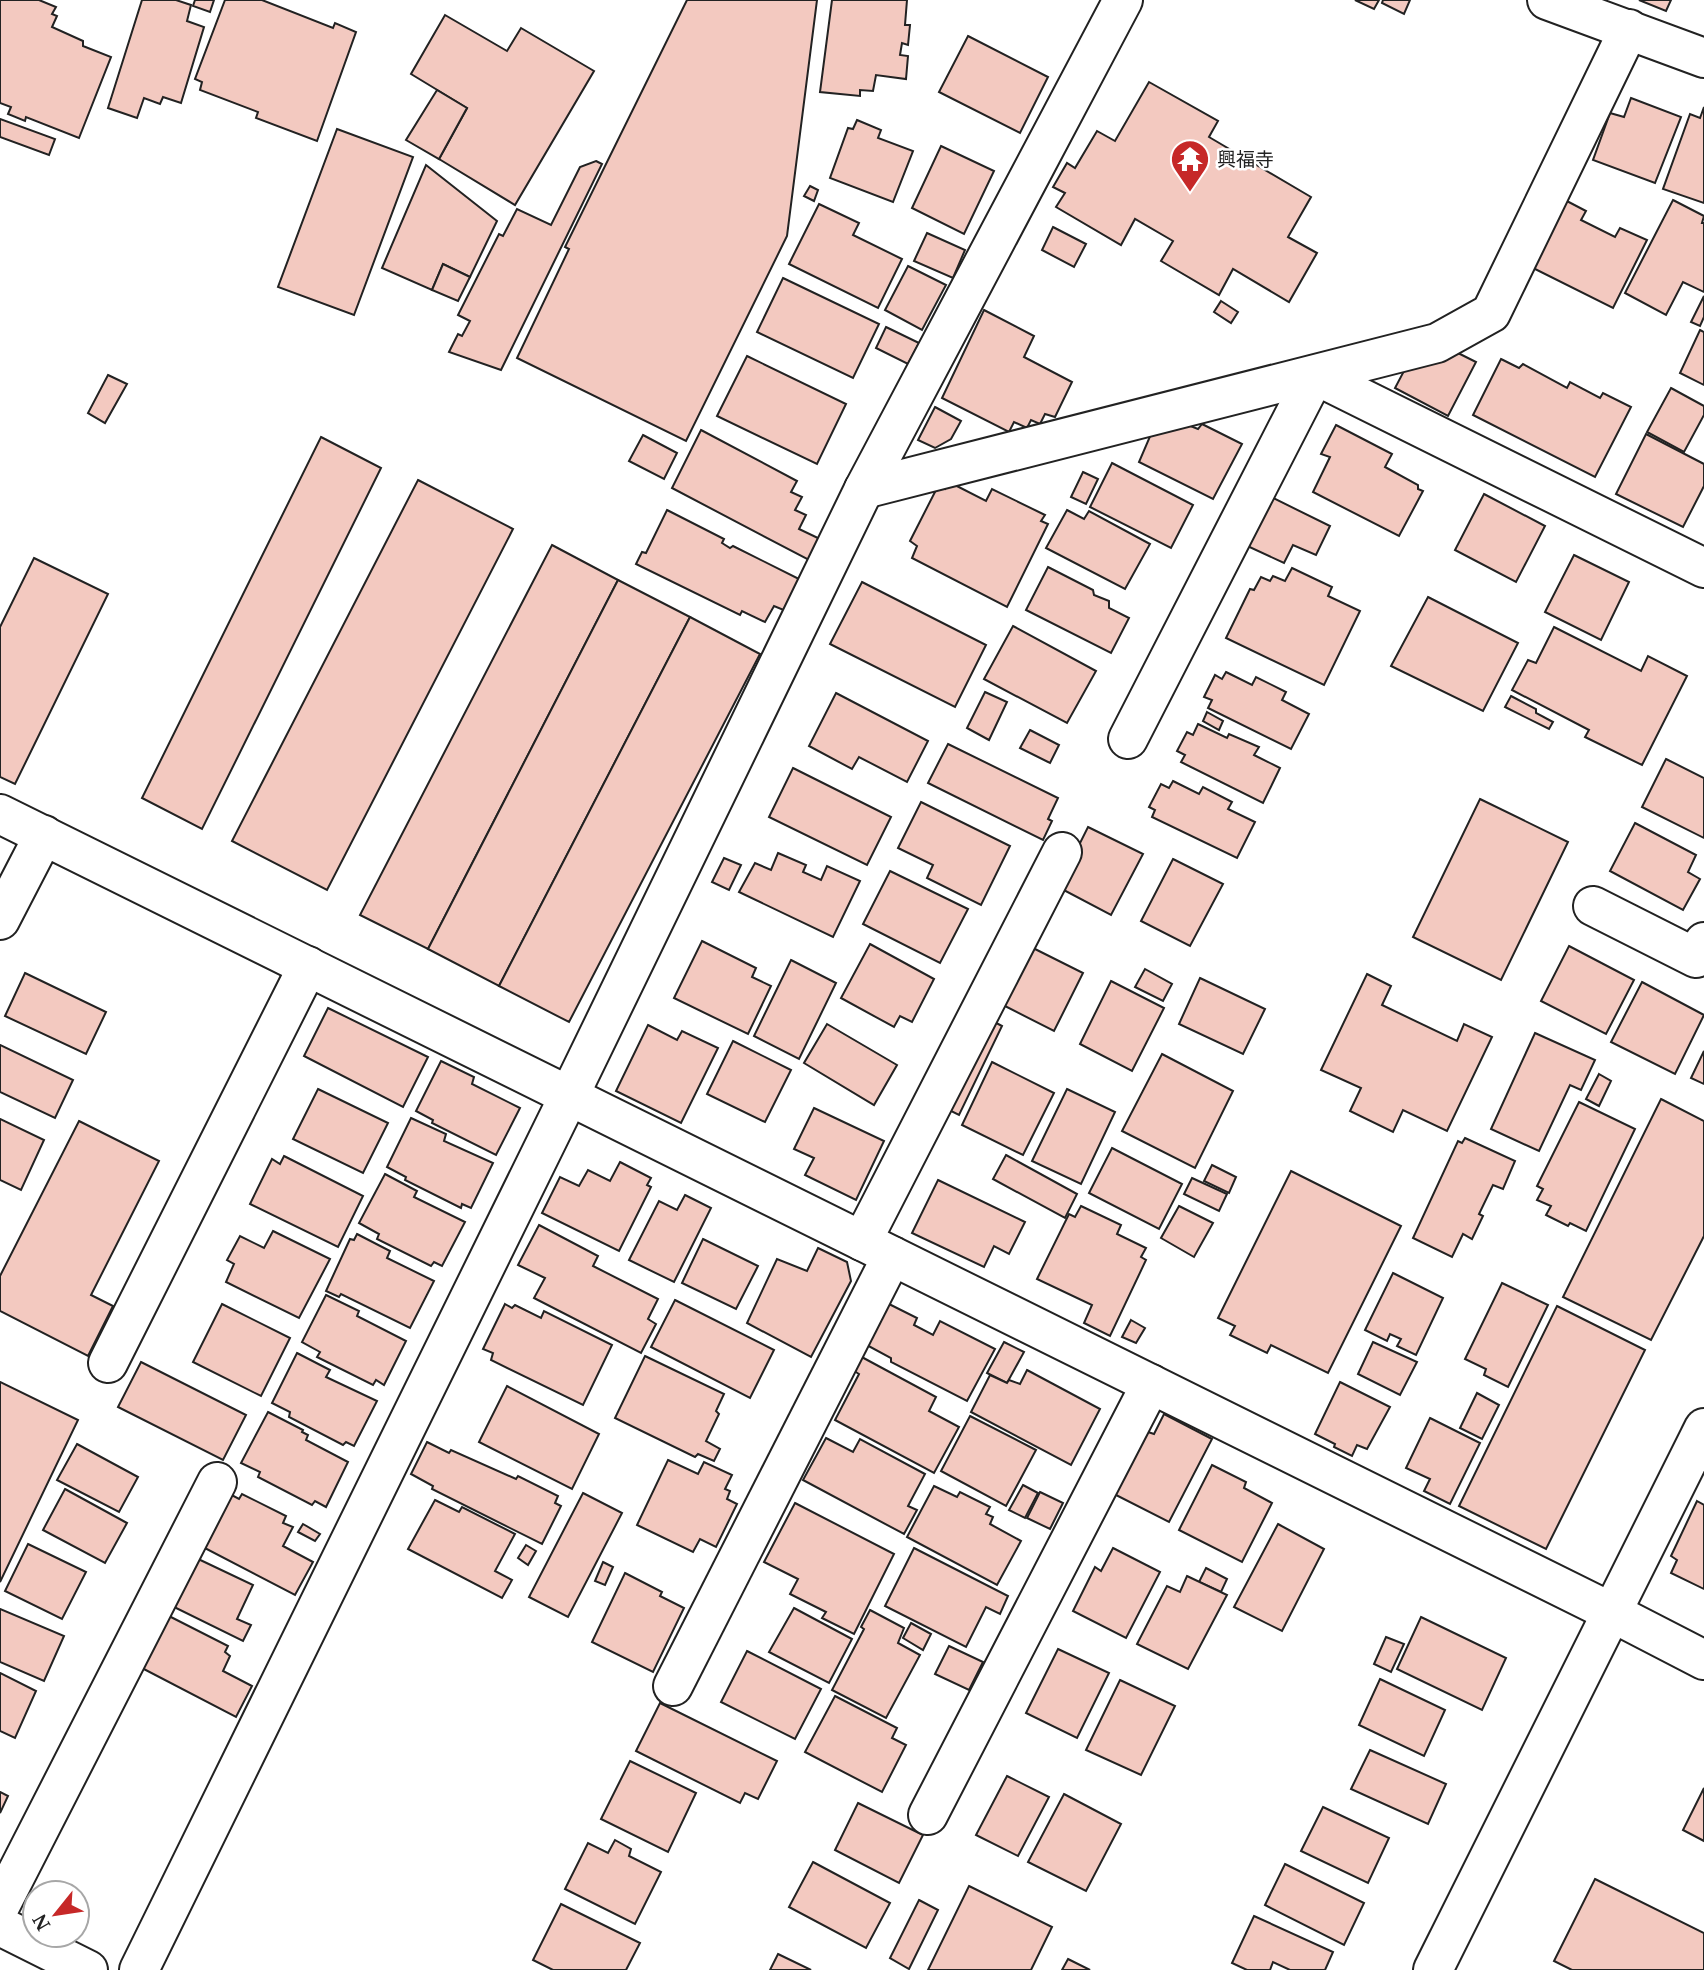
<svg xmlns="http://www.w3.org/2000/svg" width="1704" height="1970" viewBox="0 0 1704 1970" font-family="'Noto Serif','Noto Sans JP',serif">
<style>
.building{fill:#f3c9c0;stroke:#222;stroke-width:2}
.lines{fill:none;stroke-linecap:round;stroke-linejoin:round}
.street-casing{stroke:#222;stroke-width:42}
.street{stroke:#fff;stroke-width:38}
.labels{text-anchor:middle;stroke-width:5;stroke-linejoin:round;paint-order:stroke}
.poi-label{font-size:19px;fill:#222;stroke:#fff;text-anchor:start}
</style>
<rect width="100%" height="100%" fill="#fff"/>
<!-- building -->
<g class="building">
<path d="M0 0H39L56 7 52 14 57 16 52 27 83 41V46L111 57 79 138 26 117 25 121 8 114 11 107 0 103Z"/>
<path d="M142 0H176L191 5 187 21 204 27 181 103 163 97 160 104 144 98 137 118 108 108Z"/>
<path d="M195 0H214L210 12 193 6Z"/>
<path d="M225 0H262L333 28 335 23 356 32 317 141 256 118 258 112 200 90 202 82 195 79Z"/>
<path d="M687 0H817L787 236 686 441 517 358 569 249 565 247Z"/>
<path d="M832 0H907L905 25H910L908 45 902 43 900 55 908 56 906 79 876 75 873 91 860 90V96L820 92Z"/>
<path d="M1355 0H1379L1374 9Z"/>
<path d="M1383 0H1410L1404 14 1382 3Z"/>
<path d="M1639 0H1671L1666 11Z"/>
<path d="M445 15 507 51 521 28 594 71 515 205 439 159 467 108 411 74Z"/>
<path d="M968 36 1048 77 1020 133 939 92Z"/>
<path d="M1149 82 1218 121 1209 137 1311 197 1288 237 1317 253 1289 302 1233 269 1219 295 1161 261 1173 241 1135 219 1121 245 1056 207 1065 193 1053 187 1067 163 1075 168 1097 131 1115 141Z"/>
<path d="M437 90 467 108 439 159 406 140Z"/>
<path d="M1631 98 1681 117 1655 183 1593 160 1610 113 1624 117Z"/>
<path d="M1704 107V203L1663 189 1690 114 1700 118Z"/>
<path d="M0 119 55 139 49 155 0 137Z"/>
<path d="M857 120 881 130 878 138 913 151 893 202 830 178 848 128 853 129Z"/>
<path d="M337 129 413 157 354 315 278 287Z"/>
<path d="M941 146 994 171 964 234 912 208Z"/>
<path d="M596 161 602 164 501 370 449 352 458 334 462 336 470 321 458 315 499 234 503 236 517 209 551 225 580 167Z"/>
<path d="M426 165 497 221 470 277 443 264 432 290 382 268Z"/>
<path d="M810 186 818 190 814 201 804 196Z"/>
<path d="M1563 199 1586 211 1581 220 1615 237 1620 228 1647 240 1613 308 1529 266Z"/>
<path d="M1673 200 1704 216 1702 223H1704V292L1683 282 1666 315 1625 293Z"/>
<path d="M819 204 859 223 853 235 902 259 878 308 789 264Z"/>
<path d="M1053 227 1086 244 1074 267 1042 250Z"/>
<path d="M927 233 965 250 953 278 914 261Z"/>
<path d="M443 264 470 277 458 301 432 290Z"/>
<path d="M908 266 946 285 922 330 885 310Z"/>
<path d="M783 278 879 324 853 378 757 332Z"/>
<path d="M1704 296V317L1700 326 1691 322Z"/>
<path d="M1221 301 1238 312 1231 323 1214 312Z"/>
<path d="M984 310 1034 336 1024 357 1072 382 1055 417 1045 414 1040 424 1031 420 1027 428 1014 422 1009 432 942 398Z"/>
<path d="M886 327 919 343 908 364 876 348Z"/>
<path d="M1700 330 1704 332V385L1680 373Z"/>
<path d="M1456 352 1476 362 1448 416 1395 388 1405 369Z"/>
<path d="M747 356 846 404 817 464 717 416Z"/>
<path d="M1501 359 1519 368 1523 364 1567 388 1570 382 1600 398 1603 393 1631 407 1595 477 1473 415Z"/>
<path d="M108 375 127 384 105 423 88 413Z"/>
<path d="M1671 388 1704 406V415L1684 452 1647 432Z"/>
<path d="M935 407 961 421 951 439 935 448 918 440Z"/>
<path d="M1202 424 1242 444 1213 499 1139 462 1151 434 1188 425 1198 429Z"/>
<path d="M1336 425 1392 454 1385 467 1418 485V489L1423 491 1399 536 1313 492 1330 457 1321 454Z"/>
<path d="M701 430 797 481 791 492 802 497 795 510 806 515 799 529 820 539 809 560 672 488Z"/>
<path d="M1646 434 1704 464V486L1683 527 1616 494Z"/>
<path d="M643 435 677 453 664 479 629 461Z"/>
<path d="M321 437 381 468 202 829 142 798Z"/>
<path d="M1112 463 1193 505 1171 548 1090 507Z"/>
<path d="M1083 472 1098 479 1086 504 1071 497Z"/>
<path d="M418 480 513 529 327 890 232 841Z"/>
<path d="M949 482 986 501 992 489 1045 515 1041 521 1048 524 1007 607 912 558 917 546 910 541 938 486 945 489Z"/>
<path d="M1484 494 1545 526 1516 582 1455 550Z"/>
<path d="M1267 495 1330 526 1316 555 1293 545 1284 563 1243 544Z"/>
<path d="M667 510 724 539 722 543 730 548 733 546 801 580 786 611 774 606 765 622 742 611 740 615 636 564 642 552 646 553Z"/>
<path d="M1067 510 1084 519 1089 511 1150 544 1125 589 1046 548Z"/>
<path d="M552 545 618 580 428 949 360 915Z"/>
<path d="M1574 555 1629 582 1601 640 1545 612Z"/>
<path d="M34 558 108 594 15 784 0 777V627Z"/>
<path d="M1048 567 1093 590 1094 595 1109 601V608L1129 618 1111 653 1026 610Z"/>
<path d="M1292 568 1332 587 1328 596 1360 611 1324 685 1226 638 1250 589 1254 590 1261 577 1270 581 1273 576 1285 581Z"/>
<path d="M618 580 690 617 499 986 428 949Z"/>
<path d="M862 582 986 645 955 707 830 644Z"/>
<path d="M1428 597 1518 643 1483 711 1391 666Z"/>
<path d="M690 617 760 654 569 1022 499 986Z"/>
<path d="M1013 626 1096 671 1067 723 984 679Z"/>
<path d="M1554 627 1641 671 1648 656 1687 676 1642 765 1585 737 1589 730 1512 690 1528 660 1536 663Z"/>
<path d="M1226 672 1252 685 1256 677 1286 692 1282 700 1309 714 1291 749 1208 708 1212 700 1204 697 1215 675 1222 679Z"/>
<path d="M985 692 1007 702 989 740 967 728Z"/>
<path d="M836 693 928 741 907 782 859 757 852 769 809 746Z"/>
<path d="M1511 696 1536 709V713L1553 722 1549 729 1505 707Z"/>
<path d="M1207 712 1223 721 1219 730 1203 721Z"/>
<path d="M1198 724 1227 738 1229 734 1259 747 1254 755 1280 768 1263 803 1181 762 1185 755 1177 751 1187 732 1193 735Z"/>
<path d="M1030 730 1059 745 1050 763 1020 748Z"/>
<path d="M948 744 1058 798 1048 819 1052 821 1043 840 928 783Z"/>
<path d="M1666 759 1704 778V838L1642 807Z"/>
<path d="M793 768 891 817 867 865 769 817Z"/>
<path d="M1173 781 1199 794 1203 787 1232 802 1228 809 1255 822 1237 858 1152 817 1155 810 1149 807 1161 784 1169 788Z"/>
<path d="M1480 799 1568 842 1501 980 1413 937Z"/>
<path d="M921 802 1010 846 981 905 927 878 933 865 898 848Z"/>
<path d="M1635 823 1696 855 1688 872 1700 879 1683 910 1610 871Z"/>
<path d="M1088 827 1143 854 1111 915 1058 887Z"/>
<path d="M778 853 806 865 803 872 821 880 827 866 860 881 833 937 739 892 755 863 771 870Z"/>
<path d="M724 858 741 865 729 890 712 882Z"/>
<path d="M1173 859 1223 884 1190 946 1141 921Z"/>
<path d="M890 871 968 909 940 963 863 924Z"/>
<path d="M702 941 756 968 752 977 771 986 748 1034 674 998Z"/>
<path d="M870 944 934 979 912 1022 900 1016 894 1027 841 998Z"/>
<path d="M1029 946 1083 973 1054 1031 999 1003Z"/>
<path d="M1569 946 1634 980 1606 1034 1541 1001Z"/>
<path d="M791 960 836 983 799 1059 754 1036Z"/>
<path d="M1145 969 1172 984 1163 1001 1135 987Z"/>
<path d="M25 973 106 1012 86 1054 5 1016Z"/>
<path d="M1367 974 1391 986 1382 1005 1457 1041 1464 1024 1492 1037 1447 1131 1403 1110 1393 1132 1350 1111 1361 1088 1321 1070Z"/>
<path d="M1200 978 1265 1009 1243 1054 1179 1024Z"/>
<path d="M1111 981 1164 1008 1132 1071 1080 1044Z"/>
<path d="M1642 982 1704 1015 1675 1074 1611 1042Z"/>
<path d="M328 1008 428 1057 403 1107 304 1056Z"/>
<path d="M987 1018 1002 1026 959 1115 943 1107Z"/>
<path d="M827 1024 897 1065 874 1105 804 1063Z"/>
<path d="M648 1025 677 1040 682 1031 718 1048 681 1123 616 1091Z"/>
<path d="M1535 1033 1595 1060 1581 1090 1570 1085 1539 1151 1491 1129Z"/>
<path d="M733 1041 791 1070 765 1122 707 1094Z"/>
<path d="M0 1045 73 1080 55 1118 0 1092Z"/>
<path d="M1704 1051V1084L1691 1078Z"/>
<path d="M1162 1054 1233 1091 1195 1168 1122 1131Z"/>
<path d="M441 1061 474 1077 472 1084 520 1108 496 1155 432 1123 433 1120 416 1111Z"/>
<path d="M992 1062 1054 1093 1023 1155 962 1125Z"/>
<path d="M1599 1074 1611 1081 1599 1106 1586 1099Z"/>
<path d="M318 1089 388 1123 363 1173 293 1139Z"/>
<path d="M1067 1089 1115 1112 1081 1184 1032 1161Z"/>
<path d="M1661 1099 1704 1121V1236L1651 1340 1563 1297Z"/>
<path d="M1579 1102 1635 1129 1586 1231 1570 1223 1568 1226 1546 1215 1551 1206 1537 1200 1543 1189 1537 1186Z"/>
<path d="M814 1108 884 1141 856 1200 805 1175 814 1158 794 1149Z"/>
<path d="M411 1118 446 1134 444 1141 493 1163 471 1208 462 1204 461 1208 405 1180 406 1177 387 1167Z"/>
<path d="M0 1119 44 1140 21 1190 0 1180Z"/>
<path d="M79 1121 159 1161 91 1295 113 1306 88 1356 0 1311V1276Z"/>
<path d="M1465 1138 1515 1161 1503 1189 1493 1185 1479 1214 1483 1216 1472 1239 1463 1234 1452 1257 1413 1238 1458 1141 1462 1143Z"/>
<path d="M1112 1148 1182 1184 1159 1229 1089 1193Z"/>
<path d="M1006 1155 1077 1194 1065 1218 993 1179Z"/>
<path d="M284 1156 363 1196 338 1247 250 1204 272 1159 280 1164Z"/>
<path d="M620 1162 651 1178 647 1185 651 1187 619 1251 542 1213 560 1177 579 1186 588 1170 610 1181Z"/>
<path d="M1212 1165 1236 1177 1229 1193 1204 1181Z"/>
<path d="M1291 1171 1401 1226 1328 1373 1271 1345 1267 1353 1230 1335 1235 1326 1218 1318Z"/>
<path d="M385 1174 417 1191 414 1197 465 1222 442 1266 434 1262 431 1266 377 1239 379 1234 359 1223Z"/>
<path d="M1192 1178 1227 1194 1219 1211 1184 1194Z"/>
<path d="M938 1180 1025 1222 1009 1254 994 1246 984 1267 912 1233Z"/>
<path d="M685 1195 711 1208 674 1282 629 1260 659 1201 677 1210Z"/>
<path d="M1081 1206 1121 1225 1117 1234 1146 1248 1141 1257 1146 1260 1110 1336 1084 1323 1092 1305 1037 1279 1069 1214 1075 1217Z"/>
<path d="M1179 1206 1213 1223 1194 1257 1161 1238Z"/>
<path d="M539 1225 598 1256 593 1266 658 1299 648 1319 656 1324 641 1353 534 1298 545 1278 518 1265Z"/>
<path d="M273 1231 330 1259 299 1318 226 1282 234 1264 227 1260 240 1236 264 1248Z"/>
<path d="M357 1234 390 1251 387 1258 434 1281 410 1328 341 1294 339 1297 326 1291 350 1239 354 1240Z"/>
<path d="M703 1239 758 1266 736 1309 682 1283Z"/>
<path d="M818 1248 847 1262 851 1281 811 1357 747 1323 777 1259 807 1271Z"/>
<path d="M1393 1273 1443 1298 1416 1355 1397 1346 1401 1339 1390 1334 1387 1341 1365 1330Z"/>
<path d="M1502 1283 1548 1305 1508 1387 1484 1375 1486 1369 1465 1359Z"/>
<path d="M326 1295 359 1311 357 1316 406 1341 384 1385 376 1380 373 1385 317 1357 320 1352 302 1342Z"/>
<path d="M675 1300 774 1350 750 1398 651 1347Z"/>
<path d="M885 1302 917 1318 914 1325 933 1335 940 1321 995 1349 967 1401 891 1362V1358L863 1343Z"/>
<path d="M222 1304 290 1338 261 1396 193 1362Z"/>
<path d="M505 1304 512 1308 515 1305 541 1318 544 1311 612 1345 583 1405 491 1360 493 1353 483 1349Z"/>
<path d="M1557 1306 1645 1350 1546 1549 1459 1506Z"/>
<path d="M1131 1320 1145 1328 1136 1343 1122 1337Z"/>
<path d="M1004 1342 1024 1352 1007 1383 987 1373Z"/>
<path d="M1373 1342 1417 1362 1400 1395 1358 1374Z"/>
<path d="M297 1353 330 1370 326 1377 377 1401 354 1446 346 1442 343 1445 289 1417 290 1412 272 1403Z"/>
<path d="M858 1355 936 1397 929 1411 959 1427 934 1473 835 1420 859 1374 851 1369Z"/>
<path d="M645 1356 724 1394 716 1411 719 1414 706 1441 720 1449 714 1461 698 1454 695 1457 615 1418Z"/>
<path d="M141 1362 246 1415 223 1460 118 1407Z"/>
<path d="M1027 1370 1100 1409 1071 1465 971 1412 990 1375 1007 1383 1009 1380 1020 1384Z"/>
<path d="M0 1382 78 1420 0 1582Z"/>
<path d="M1340 1382 1390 1407 1367 1449 1357 1445 1352 1456 1334 1447 1335 1444 1315 1434Z"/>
<path d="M507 1386 599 1434 572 1489 479 1442Z"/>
<path d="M1477 1393 1499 1405 1482 1439 1460 1428Z"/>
<path d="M268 1412 303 1430 302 1432 308 1435 306 1440 348 1462 326 1507 315 1501 312 1505 258 1477 260 1472 241 1463Z"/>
<path d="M1164 1414 1212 1439 1169 1522 1114 1494 1145 1431 1154 1434Z"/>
<path d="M970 1416 1036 1450 1006 1506 941 1471Z"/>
<path d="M1430 1418 1480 1443 1450 1504 1424 1491 1430 1479 1406 1468Z"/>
<path d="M826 1438 853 1452 860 1439 925 1474 908 1506 917 1510 904 1534 803 1480Z"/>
<path d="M427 1442 449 1453 451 1450 516 1479 518 1476 558 1496 555 1503 561 1506 542 1544 432 1489 433 1486 411 1474Z"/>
<path d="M77 1444 138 1477 119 1512 57 1480Z"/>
<path d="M668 1460 698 1474 704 1462 732 1475 725 1489 730 1491 727 1499 737 1504 716 1547 700 1539 693 1552 637 1525Z"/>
<path d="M1212 1465 1246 1482 1244 1488 1272 1503 1242 1562 1179 1530Z"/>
<path d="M1023 1485 1038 1493 1025 1518 1009 1510Z"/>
<path d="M934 1486 957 1497 960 1492 990 1507 986 1514 993 1517 990 1524 1021 1541 997 1585 907 1537Z"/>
<path d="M65 1489 127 1523 105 1563 43 1530Z"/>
<path d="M226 1492 239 1499 242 1494 286 1516 283 1523 293 1527 283 1546 313 1562 295 1595 199 1545Z"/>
<path d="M1040 1492 1063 1503 1050 1529 1027 1518Z"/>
<path d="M583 1493 622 1513 568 1617 529 1597Z"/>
<path d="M435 1500 459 1512 462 1507 515 1534 495 1571 512 1580 502 1598 408 1549Z"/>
<path d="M1697 1501 1704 1505V1589L1671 1573 1677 1560 1671 1556Z"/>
<path d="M795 1503 894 1554 854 1634 822 1618 826 1612 790 1594 798 1579 764 1562Z"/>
<path d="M303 1524 320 1534 315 1541 298 1532Z"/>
<path d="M1278 1524 1324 1549 1282 1631 1234 1607Z"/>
<path d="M28 1544 86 1572 62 1619 5 1591Z"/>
<path d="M526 1545 536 1551 528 1565 518 1558Z"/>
<path d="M914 1548 1008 1596 1000 1614 986 1607 966 1647 885 1606Z"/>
<path d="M1113 1548 1160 1572 1126 1638 1073 1611 1095 1567 1101 1571Z"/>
<path d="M194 1557 253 1585 237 1619 251 1625 243 1641 170 1605Z"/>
<path d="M603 1562 613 1567 605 1585 595 1581Z"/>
<path d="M1206 1568 1227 1579 1221 1592 1199 1582Z"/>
<path d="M625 1573 662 1592 660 1596 684 1608 653 1672 592 1642Z"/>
<path d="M1187 1576 1227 1595 1188 1669 1137 1644 1167 1586 1180 1592Z"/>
<path d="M794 1608 852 1639 829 1683 769 1652Z"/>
<path d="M0 1609 64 1636 44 1681 0 1662Z"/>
<path d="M870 1610 904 1628 898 1643 920 1655 886 1718 832 1690 864 1629 861 1627Z"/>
<path d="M165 1614 228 1646 225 1652 230 1656 223 1671 252 1686 236 1717 138 1666Z"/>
<path d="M1421 1617 1506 1658 1482 1710 1397 1669Z"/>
<path d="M911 1623 931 1634 923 1650 903 1638Z"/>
<path d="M1386 1637 1404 1644 1391 1672 1374 1664Z"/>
<path d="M949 1646 983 1662 969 1690 935 1674Z"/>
<path d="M1058 1649 1109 1673 1077 1738 1026 1713Z"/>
<path d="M747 1651 821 1689 795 1739 721 1702Z"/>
<path d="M0 1673 36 1691 15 1738 0 1731Z"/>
<path d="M1380 1679 1445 1710 1424 1756 1359 1725Z"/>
<path d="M1120 1680 1175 1706 1141 1775 1086 1750Z"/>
<path d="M835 1696 897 1728 892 1738 906 1745 882 1792 805 1752Z"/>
<path d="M660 1703 777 1761 758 1799 745 1793 740 1803 636 1751Z"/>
<path d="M1370 1750 1446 1784 1428 1824 1351 1789Z"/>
<path d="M630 1761 696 1793 668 1852 601 1819Z"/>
<path d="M1007 1776 1049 1797 1018 1856 976 1835Z"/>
<path d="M1704 1788V1841L1683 1830Z"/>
<path d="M0 1792 8 1796 0 1813Z"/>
<path d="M1064 1794 1121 1824 1086 1891 1028 1862Z"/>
<path d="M858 1803 923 1835 899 1883 835 1850Z"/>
<path d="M1323 1807 1389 1838 1368 1883 1301 1851Z"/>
<path d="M615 1840 631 1849 629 1856 661 1872 635 1924 565 1889 588 1843 608 1853Z"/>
<path d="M813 1862 890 1903 866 1948 789 1907Z"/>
<path d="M1285 1864 1364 1903 1344 1945 1265 1905Z"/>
<path d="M1595 1879 1704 1933V1970H1572L1554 1961Z"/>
<path d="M969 1886 1052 1927 1031 1970H928Z"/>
<path d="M919 1900 938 1910 909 1969 890 1958Z"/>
<path d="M561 1904 640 1943 626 1970H553L533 1960Z"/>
<path d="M1254 1916 1333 1952 1325 1970H1290L1273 1962 1270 1970H1247L1232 1963Z"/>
<path d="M778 1954 811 1970H770Z"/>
<path d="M1068 1959 1090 1970H1062Z"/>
</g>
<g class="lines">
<!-- street casing -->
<g class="street-casing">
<g id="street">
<path d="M1547 0 1704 58"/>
<path d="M864 489 1437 343 1491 313 1629 29"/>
<path d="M1128 739 1315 375 1704 568"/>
<path d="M0 814 1613 1613 1704 1660"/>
<path d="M1593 906 1696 958 1704 942"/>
<path d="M0 920 44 835"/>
<path d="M862 1241 1062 852"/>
<path d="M108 1363 308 966"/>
<path d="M673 1686 892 1256"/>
<path d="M928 1815 1151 1384"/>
<path d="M0 1906 217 1482"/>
<path d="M0 1926 88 1970"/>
<path d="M139 1970 569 1096 864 489 1123 0"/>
<path d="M1433 1970 1704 1428"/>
</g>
</g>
<!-- street -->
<use href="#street" class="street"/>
</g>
<!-- icons -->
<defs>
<g id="temple-pin" transform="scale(2.0125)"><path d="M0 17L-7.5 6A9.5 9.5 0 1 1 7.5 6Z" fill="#c62828" stroke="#fff"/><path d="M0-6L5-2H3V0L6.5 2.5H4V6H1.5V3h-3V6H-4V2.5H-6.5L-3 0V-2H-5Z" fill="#fff"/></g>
</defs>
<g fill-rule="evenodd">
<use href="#temple-pin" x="1190" y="159"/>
</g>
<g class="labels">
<!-- poi labels -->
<g class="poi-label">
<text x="1217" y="166">興福寺</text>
</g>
</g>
<!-- north arrow -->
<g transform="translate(56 1914) rotate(240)"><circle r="33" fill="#ffffff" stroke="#a7a7a7" stroke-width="2"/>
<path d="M0-5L12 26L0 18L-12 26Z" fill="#c62828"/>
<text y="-10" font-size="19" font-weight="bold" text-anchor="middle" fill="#222222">N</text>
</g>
</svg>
